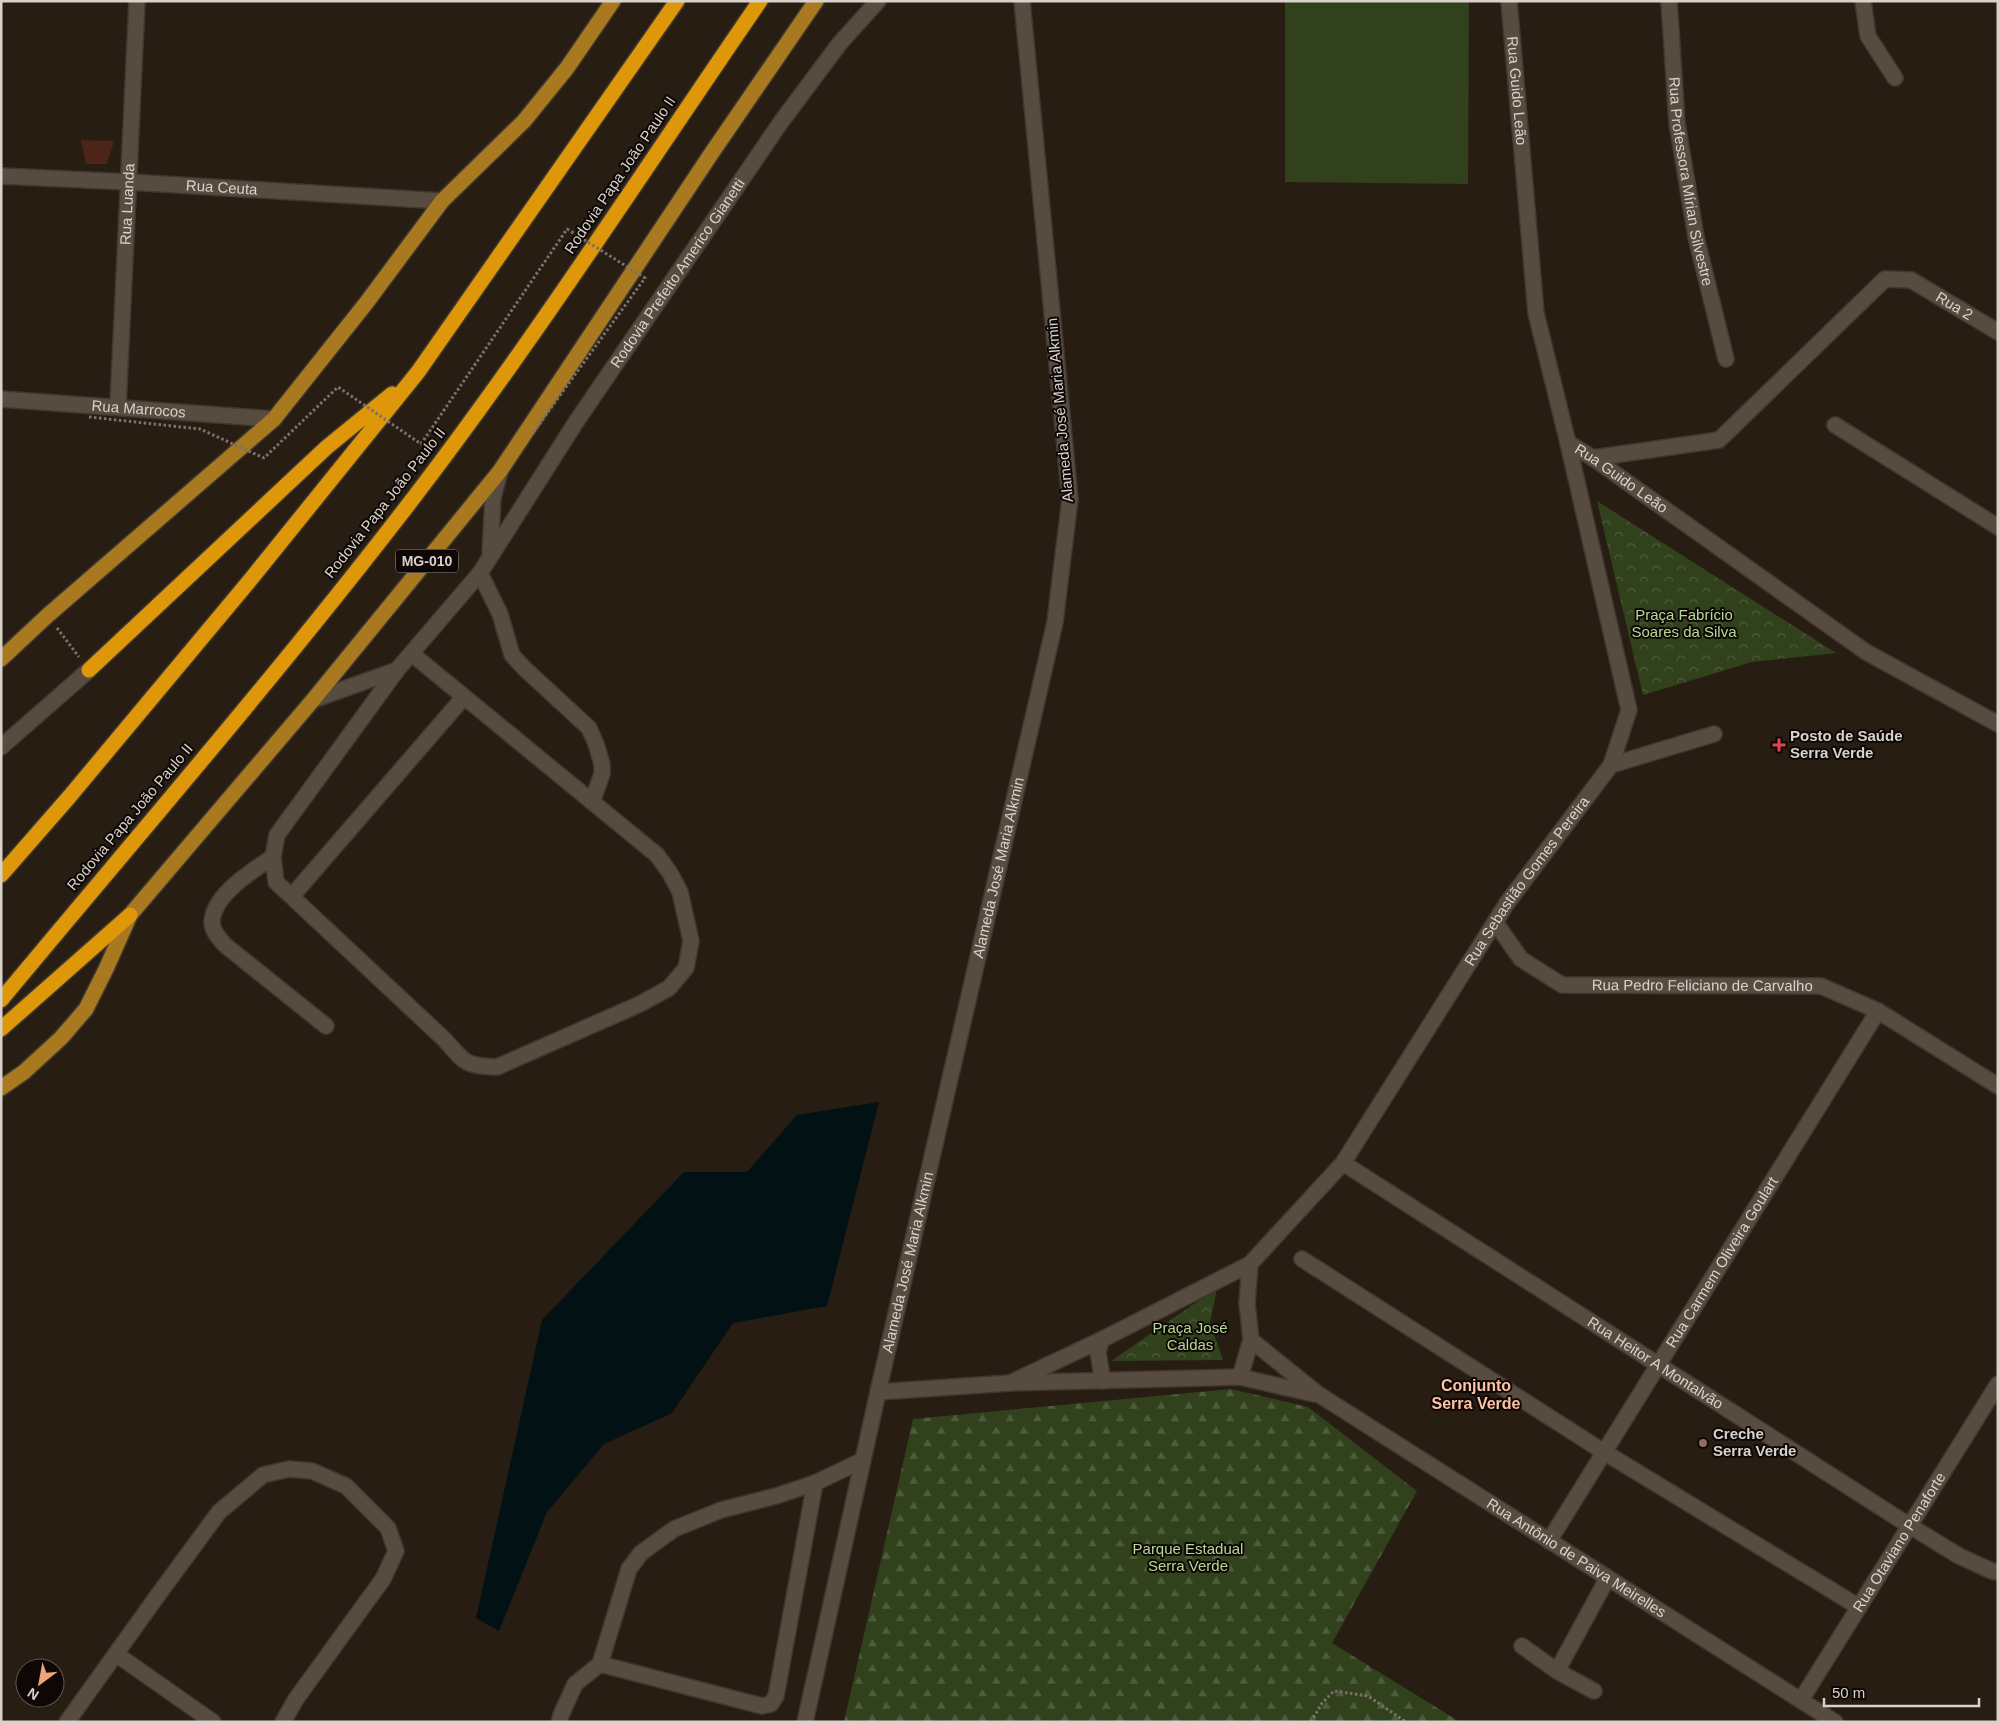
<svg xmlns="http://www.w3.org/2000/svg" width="1999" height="1723" viewBox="0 0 1999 1723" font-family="Arial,sans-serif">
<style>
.forest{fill:url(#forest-firs)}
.park{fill:url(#park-crowns)}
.pitch{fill:#30411c}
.water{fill:#011114}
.building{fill:#4c2518}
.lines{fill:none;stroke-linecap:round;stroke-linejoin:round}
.minor-casing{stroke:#403831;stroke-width:18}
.major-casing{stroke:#403831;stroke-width:18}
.highway-casing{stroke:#403831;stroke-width:18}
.path{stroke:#7c7269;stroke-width:3;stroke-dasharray:2.5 2.5;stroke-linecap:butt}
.minor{stroke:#584c40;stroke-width:15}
.major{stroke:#a8791f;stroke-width:15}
.highway{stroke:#de9709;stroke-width:15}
.path-bridge{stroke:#7c7269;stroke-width:3;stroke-dasharray:2.5 2.5;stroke-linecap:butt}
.health-dot{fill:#e0444e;stroke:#0d0805;stroke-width:2}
.education-dot{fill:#8d6e63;stroke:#0d0805;stroke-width:2}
.labels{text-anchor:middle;stroke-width:4;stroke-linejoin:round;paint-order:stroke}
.shield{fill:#0d0805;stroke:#9c9590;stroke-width:1}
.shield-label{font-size:14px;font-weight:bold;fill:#d9d2cb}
.street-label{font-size:15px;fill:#d9d2cb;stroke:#0d0805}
.park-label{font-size:15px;fill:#b7d897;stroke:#0d0805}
.poi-label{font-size:15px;font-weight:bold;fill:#d9d2cb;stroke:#0d0805;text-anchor:start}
.neighbourhood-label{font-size:16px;font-weight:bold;fill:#fec2a4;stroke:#0d0805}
</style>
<defs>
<pattern id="forest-firs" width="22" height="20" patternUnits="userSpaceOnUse" patternTransform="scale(1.25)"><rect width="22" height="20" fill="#30411c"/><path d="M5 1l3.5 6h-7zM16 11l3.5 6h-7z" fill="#4d5c3c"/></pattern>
<pattern id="park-crowns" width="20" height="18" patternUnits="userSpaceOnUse" patternTransform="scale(1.25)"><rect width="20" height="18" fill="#30411c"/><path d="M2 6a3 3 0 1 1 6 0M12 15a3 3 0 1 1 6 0" fill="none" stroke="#4d5c3c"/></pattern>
</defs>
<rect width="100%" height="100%" fill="#281d12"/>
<!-- forest -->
<path class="forest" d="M1231 1389 1308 1407 1417 1491 1332 1643 1460 1722H844L913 1419Z"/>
<!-- park -->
<g class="park">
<path d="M1597 501 1836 653 1752 662 1643 695Z"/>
<path d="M1217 1288 1210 1323 1223 1360 1111 1361Z"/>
</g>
<!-- pitch -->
<path class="pitch" d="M1285 1H1469L1468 184 1285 182Z"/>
<!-- water -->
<path class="water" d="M879 1102 827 1306 733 1323 672 1413 604 1444 547 1512 499 1631 476 1618 542 1320 684 1172H747L797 1115Z"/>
<!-- building -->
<path class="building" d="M81 140 114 141 107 164H86Z"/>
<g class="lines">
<!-- minor casing -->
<g class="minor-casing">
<g id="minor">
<path id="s1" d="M1509 1 1536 313 1568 443 1593 458 1866 652 1998 724"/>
<path id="s2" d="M1669 1 1677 123 1696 237 1726 359"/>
<path d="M1863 1 1868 36 1895 78"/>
<path id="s3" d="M1 176 129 182 442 201"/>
<path id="s4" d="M1 399 274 419"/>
<path id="s5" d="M118 406 137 1"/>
<path d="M1835 425 1998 527"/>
<path id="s6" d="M1593 458 1719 440 1885 279 1911 280 1998 332"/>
<path d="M490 554 493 498 500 471"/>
<path d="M480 573 500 614 512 655 525 669 589 728 596 744 602 764V774L592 802"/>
<path d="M397 670 277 835 273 857 276 882 445 1040C465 1063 465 1066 497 1067L640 1004 669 988 686 968 691 941 680 892 670 873 657 855 412 654"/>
<path id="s7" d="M313 700 397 670 480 573 576 422 781 122 840 43 878 1"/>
<path d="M1 747 89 670"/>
<path d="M1611 765 1714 734"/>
<path d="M273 857C253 870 213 895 212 922 212 931 219 938 225 945L326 1026"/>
<path d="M292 896 464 697"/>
<path id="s8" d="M1495 922 1521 959 1562 985 1821 986 1878 1011 1998 1086"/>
<path id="s9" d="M1343 1163 1910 1526 1959 1556 1992 1571 1998 1572"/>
<path d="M1302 1259 1604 1452 1859 1607"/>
<path d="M1101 1340 1098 1353 1103 1381"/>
<path id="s10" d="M1251 1340 1318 1394 1835 1722"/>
<path d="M1240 1377 1251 1340 1247 1303 1250 1264"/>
<path id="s11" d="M1010 1383 1101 1340 1250 1264 1343 1163 1507 903 1611 765 1629 710 1568 443"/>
<path d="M878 1392 1010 1383 1240 1377 1314 1394"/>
<path id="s12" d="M1549 1541 1878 1011"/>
<path d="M1522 1646 1557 1671 1594 1691"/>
<path d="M116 1654 213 1722"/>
<path d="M600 1664 762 1706 771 1704 776 1696 815 1483"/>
<path d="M1557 1671 1607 1579"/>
<path id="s13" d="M1801 1700 1998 1384"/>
<path d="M67 1722 158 1595 219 1512 263 1475 289 1469 312 1471 346 1486 388 1528 396 1551 383 1579 296 1699 283 1722"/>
<path d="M559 1722 561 1715 575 1684 600 1664 629 1569 641 1553 674 1529 721 1510 776 1496 815 1483 863 1460"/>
<path id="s14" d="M805 1722 878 1392 1055 622 1070 499 1022 1"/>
</g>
</g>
<!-- major casing -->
<g class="major-casing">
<g id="major">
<path d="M1 659 47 616 274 419 367 302 442 201 524 121 567 68 613 1"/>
<path d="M1 1088 24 1072 61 1038 86 1009 106 969 130 915 313 700 500 471 711 154 816 1"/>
</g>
</g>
<!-- highway casing -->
<g class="highway-casing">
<g id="highway">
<path d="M89 670 327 447 392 394"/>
<path d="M1 875 70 796 251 579 418 372 677 1"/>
<path d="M1 1000C134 840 271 682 398 518 527 352 641 174 760 1"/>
<path d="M1 1029 130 915"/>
</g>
</g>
<!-- path -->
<g class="path">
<path d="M57 628 79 657"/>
<path d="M1311 1722 1322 1703 1334 1691 1368 1696 1406 1722"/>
</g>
<!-- minor -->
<use href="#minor" class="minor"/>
<!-- major -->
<use href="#major" class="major"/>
<!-- highway -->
<use href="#highway" class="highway"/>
<!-- path-bridge -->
<path class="path-bridge" d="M89 417 200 429 264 458 338 387 421 444 567 229 645 278 532 434"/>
</g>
<!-- markers -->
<path class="health-dot" d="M1776.5 737.5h5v5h5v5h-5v5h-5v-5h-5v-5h5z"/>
<circle class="education-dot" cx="1703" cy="1443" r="5"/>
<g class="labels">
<!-- shield labels -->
<rect class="shield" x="396" y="549.5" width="62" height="23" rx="4"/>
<g class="shield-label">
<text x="427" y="566">MG-010</text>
</g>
<!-- street labels -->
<g class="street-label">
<text dy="5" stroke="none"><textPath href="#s1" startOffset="90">Rua Guido Leão</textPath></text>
<text transform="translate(620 175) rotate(-56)" y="5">Rodovia Papa João Paulo II</text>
<text dy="5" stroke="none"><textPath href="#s2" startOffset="182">Rua Professora Mírian Silvestre</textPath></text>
<text dy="5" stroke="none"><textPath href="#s3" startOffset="221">Rua Ceuta</textPath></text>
<text dy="5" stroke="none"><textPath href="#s5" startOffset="202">Rua Luanda</textPath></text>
<text dy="5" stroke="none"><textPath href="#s7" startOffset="576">Rodovia Prefeito Americo Gianetti</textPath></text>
<text dy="5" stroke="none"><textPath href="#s6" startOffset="435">Rua 2</textPath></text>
<text dy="5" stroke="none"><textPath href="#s4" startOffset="138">Rua Marrocos</textPath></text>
<text transform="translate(1060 410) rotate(-95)" y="5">Alameda José Maria Alkmin</text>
<text dy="5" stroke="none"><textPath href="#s1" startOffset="511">Rua Guido Leão</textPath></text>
<text transform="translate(385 503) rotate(-52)" y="5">Rodovia Papa João Paulo II</text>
<text transform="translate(130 817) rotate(-50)" y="5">Rodovia Papa João Paulo II</text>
<text dy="5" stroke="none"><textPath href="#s14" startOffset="876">Alameda José Maria Alkmin</textPath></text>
<text dy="5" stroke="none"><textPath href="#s11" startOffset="742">Rua Sebastião Gomes Pereira</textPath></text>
<text dy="5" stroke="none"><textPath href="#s8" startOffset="234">Rua Pedro Feliciano de Carvalho</textPath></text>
<text dy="5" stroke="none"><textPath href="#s14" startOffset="471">Alameda José Maria Alkmin</textPath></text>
<text dy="5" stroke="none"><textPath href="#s12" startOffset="328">Rua Carmem Oliveira Goulart</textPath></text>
<text dy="5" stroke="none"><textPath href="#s9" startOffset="371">Rua Heitor A Montalvão</textPath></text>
<text dy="5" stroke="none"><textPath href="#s13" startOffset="186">Rua Otaviano Penaforte</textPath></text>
<text dy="5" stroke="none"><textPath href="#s10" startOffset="392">Rua Antônio de Paiva Meirelles</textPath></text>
</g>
<!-- park labels -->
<g class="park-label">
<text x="1684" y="620">Praça Fabrício<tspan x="1684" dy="17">Soares da Silva</tspan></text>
<text x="1190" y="1333">Praça José<tspan x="1190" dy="17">Caldas</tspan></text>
<text x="1188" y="1554">Parque Estadual<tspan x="1188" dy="17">Serra Verde</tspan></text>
</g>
<!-- poi labels -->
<g class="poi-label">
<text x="1790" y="741">Posto de Saúde<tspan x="1790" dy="17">Serra Verde</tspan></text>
<text x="1713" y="1439">Creche<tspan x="1713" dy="17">Serra Verde</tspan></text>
</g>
<!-- neighbourhood labels -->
<g class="neighbourhood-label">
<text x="1476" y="1391">Conjunto<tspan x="1476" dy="18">Serra Verde</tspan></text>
</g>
</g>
<!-- border -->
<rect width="1999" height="1723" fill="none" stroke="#d9d2cb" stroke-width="5"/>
<!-- north arrow -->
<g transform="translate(40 1683) rotate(212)"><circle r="24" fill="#0d0805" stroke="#5f5954"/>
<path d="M0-4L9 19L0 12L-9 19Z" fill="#f0a279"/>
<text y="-8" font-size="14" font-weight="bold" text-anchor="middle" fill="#d9d2cb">N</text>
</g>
<!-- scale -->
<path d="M1824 1698v8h155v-8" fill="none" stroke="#d9d2cb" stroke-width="2.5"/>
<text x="1832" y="1698" font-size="15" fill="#d9d2cb" stroke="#0d0805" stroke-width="4" paint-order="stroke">50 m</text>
</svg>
